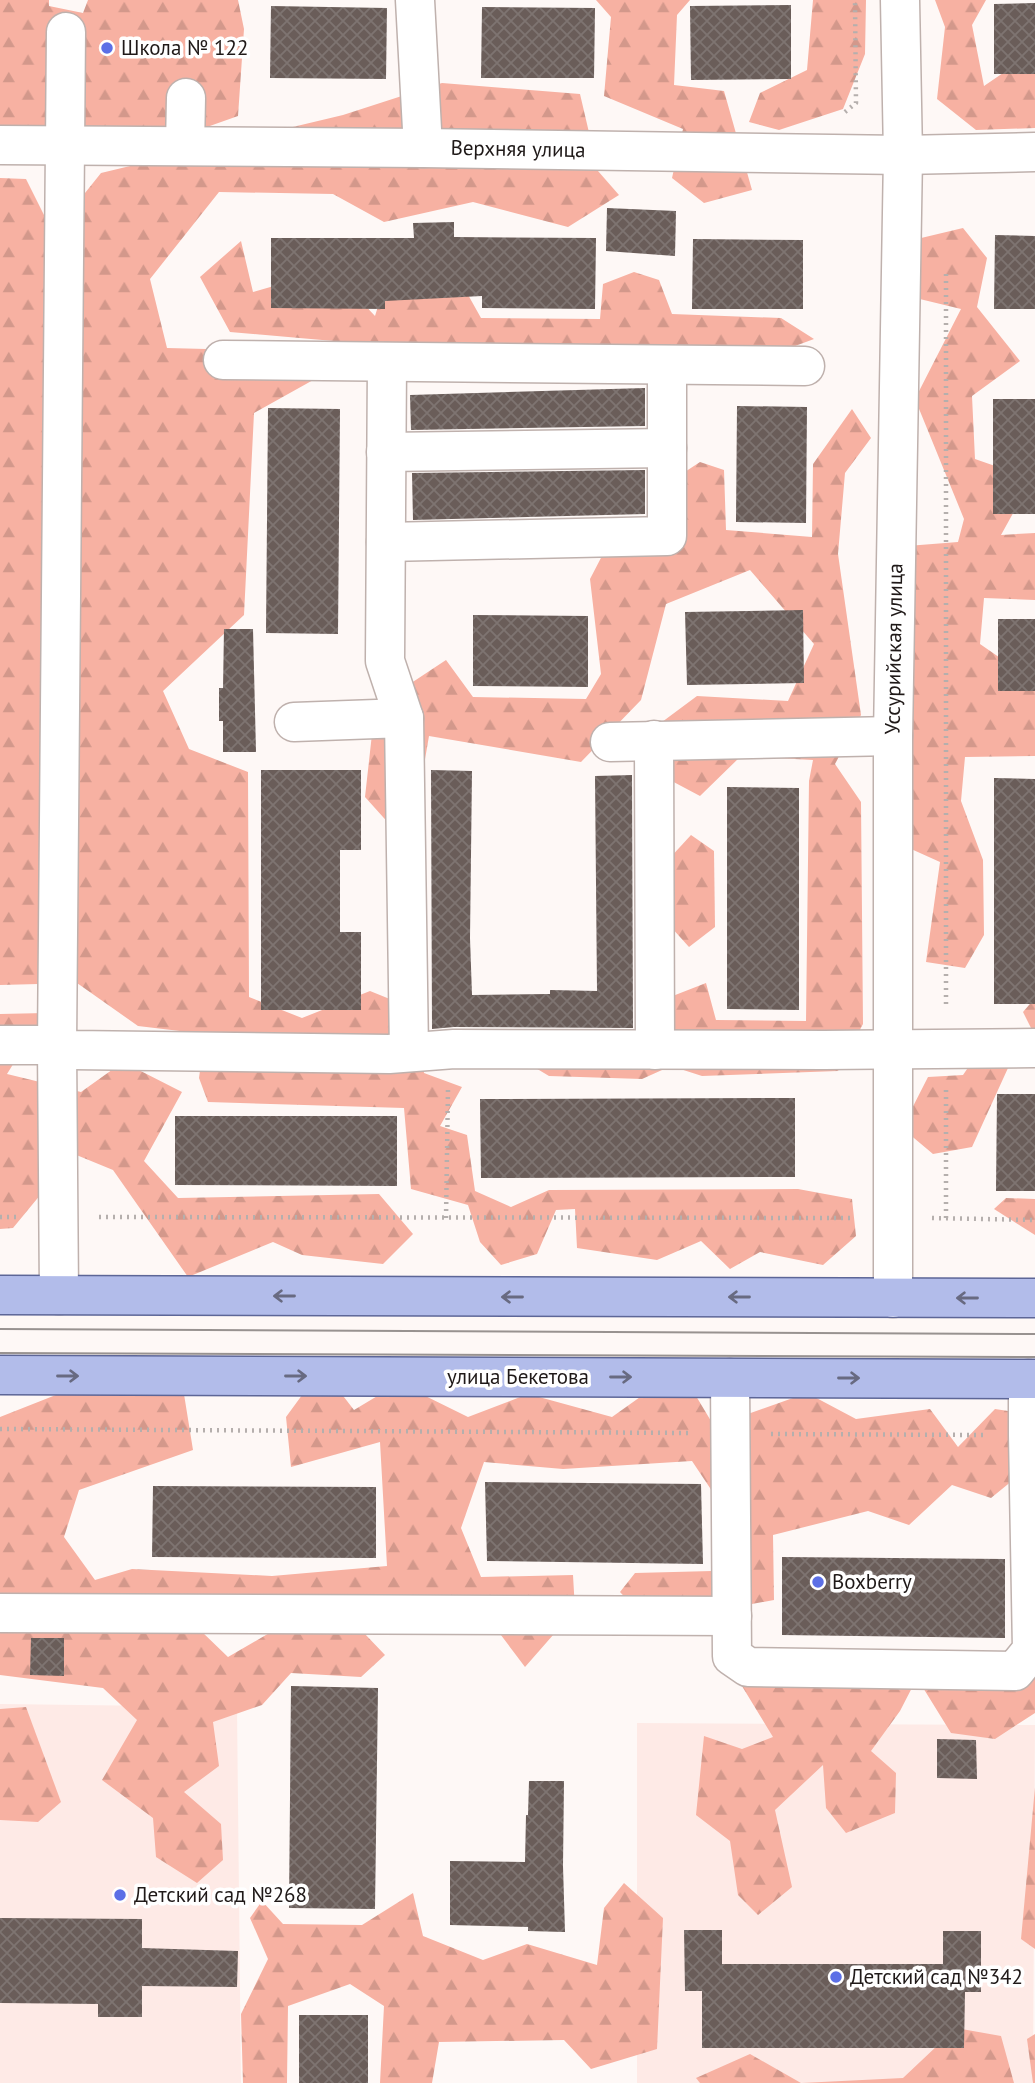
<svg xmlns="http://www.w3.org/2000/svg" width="1035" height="2083" viewBox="0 0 1035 2083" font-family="'PT Sans',sans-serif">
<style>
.built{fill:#feeae6}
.forest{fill:url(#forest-firs)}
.building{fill:url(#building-cross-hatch)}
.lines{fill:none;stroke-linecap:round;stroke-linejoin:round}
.minor-casing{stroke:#bfb1ad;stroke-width:41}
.major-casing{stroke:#5d6697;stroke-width:41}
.path{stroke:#b5afad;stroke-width:4.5;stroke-dasharray:2 5;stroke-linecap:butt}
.minor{stroke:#fff;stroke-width:38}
.major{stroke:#b2bcea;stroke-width:38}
.tram{stroke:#989290;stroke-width:2}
.oneway{stroke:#686a81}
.poi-dot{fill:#5c6fe6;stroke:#fff;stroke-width:2.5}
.labels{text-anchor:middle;stroke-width:7;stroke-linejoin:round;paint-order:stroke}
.poi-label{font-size:21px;fill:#1f1918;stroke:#fff;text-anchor:start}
.street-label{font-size:21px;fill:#1f1918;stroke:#fff}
</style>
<defs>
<pattern id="forest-firs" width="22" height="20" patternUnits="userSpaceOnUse" patternTransform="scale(1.75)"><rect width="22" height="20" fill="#f7b1a2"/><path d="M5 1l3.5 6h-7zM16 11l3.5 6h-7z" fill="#d3988b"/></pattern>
<pattern id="building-cross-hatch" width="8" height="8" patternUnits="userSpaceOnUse" patternTransform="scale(1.75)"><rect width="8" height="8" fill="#6a5d59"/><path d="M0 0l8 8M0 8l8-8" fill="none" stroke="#7e7471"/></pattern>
</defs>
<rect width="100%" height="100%" fill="#fef8f6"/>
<!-- built -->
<g class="built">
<path d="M0 1704 237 1707 241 2083H0Z"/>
<path d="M637 1723 1035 1725 1033 2083H637Z"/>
</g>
<!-- forest -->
<g class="forest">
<path d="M0 0H49V6L83 13 88 0H238L244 29 238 116 128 155 0 140Z"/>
<path d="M596 0H690L677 15 674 85 724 91 752 190 704 203 672 178 683 129 604 96 611 17Z"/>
<path d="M813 0H866L865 54 843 109 779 130 749 122 760 93 807 70Z"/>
<path d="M935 0H986L972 25 984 86 1035 51V128L976 130 937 99 945 27Z"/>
<path d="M442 83 580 94 598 171 619 195 568 227 473 202 384 222 333 194 219 192 150 279 167 348 281 351 315 379 254 413 244 615 163 691 189 749 248 772 249 997 302 1018 370 991 417 1010 424 1073 462 1087 440 1126 467 1135 475 1191 511 1207 549 1190 798 1189 852 1199 856 1236 823 1265 760 1252 730 1269 701 1241 657 1260 577 1248 575 1209 556 1210 537 1254 501 1265 480 1242 468 1205 411 1189 404 1108 208 1102 199 1078 205 1034 138 1026 77 983 0 985V178L26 179 53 233 101 173 343 115Z"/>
<path d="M963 228 987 258 977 307 1020 361 972 396 975 459 1032 479 1001 535 1035 533V600L984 598 980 644 1035 682V756L965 757 961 801 983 860 984 935 965 968 926 962 940 862 900 844 908 766 875 639 907 546 958 542 964 519 915 399 961 309 895 293 896 244Z"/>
<path d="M241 241 253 292 298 279 339 278 375 316 397 245 443 250 481 318 600 319 603 284 634 272 659 280 672 314 781 318 814 339 779 352 345 342 230 332 200 277Z"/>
<path d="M852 409 871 438 845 473 838 554 861 715 835 764 861 802 863 1024 838 1071 702 1076 671 1066 642 1079 549 1076 524 1061 640 1045 665 999 706 983 716 1020 806 1021 809 781 813 760 741 756 700 796 668 779 662 722 697 696 788 701 814 644 750 570 666 604 641 700 581 762 429 736 417 806 392 827 365 797 375 707 446 660 473 697 586 699 601 674 590 579 616 529 656 524 662 487 700 462 724 470 726 530 812 537 813 464Z"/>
<path d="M691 835 714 851 715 927 689 947 671 927 668 860Z"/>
<path d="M1035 998V1031L1033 1032 1023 1012Z"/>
<path d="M45 1013 7 1074 81 1092 123 1062 182 1092 144 1161 178 1198 379 1194 413 1234 383 1264 302 1255 273 1242 188 1277 113 1170 74 1154 13 1228 0 1229V1014Z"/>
<path d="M978 1053 1008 1068 972 1147 933 1154 902 1128 928 1077 963 1075Z"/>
<path d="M1006 1198 1035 1199V1235L994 1209Z"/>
<path d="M399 1383 468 1417 528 1394 612 1417 657 1385 690 1386 714 1426 807 1393 856 1419 930 1409 958 1447 995 1409 1035 1415V1462L991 1498 952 1485 909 1525 868 1511 773 1535 774 1600 649 1623 620 1592 635 1573 712 1571 714 1494 692 1461 563 1469 484 1462 461 1528 481 1577 573 1575 575 1610 525 1667 482 1610 200 1630 228 1657 271 1632 364 1633 385 1655 361 1677 291 1673 262 1705 213 1722 219 1766 184 1792 221 1824 223 1860 197 1883 156 1857 153 1818 102 1780 137 1720 103 1688 0 1675V1417L71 1389 183 1388 193 1450 79 1490 64 1537 95 1580 132 1569 272 1576 387 1566 380 1442 291 1467 286 1417 305 1391 337 1388 354 1410Z"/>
<path d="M1035 1640V1713L995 1739 951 1733 917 1678 900 1711 871 1751 896 1773 895 1813 846 1833 826 1808 823 1765 775 1810 792 1887 758 1915 738 1895 730 1841 696 1815 704 1736 742 1749 773 1737 731 1668 766 1648 828 1679 998 1654Z"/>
<path d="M26 1707 61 1802 38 1822 0 1820V1709Z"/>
<path d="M1035 1787V1949L1021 1939Z"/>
<path d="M624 1883 663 1918 657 2049 591 2069 564 2040 439 2042 432 2083H380L384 2006 350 1984 288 2006 287 2083H243L241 2014 268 1959 250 1918 262 1901 283 1924 362 1925 413 1893 423 1936 483 1960 527 1944 597 1965 604 1908Z"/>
<path d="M956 2028 1001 2036 1014 2083H801L903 2078Z"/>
<path d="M1035 2034V2083H1033L1027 2039Z"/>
<path d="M750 2054 801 2083H700L696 2078Z"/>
</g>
<!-- building -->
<g class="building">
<path d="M1035 3V74H994V4Z"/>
<path d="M791 5V79L691 80 690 6Z"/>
<path d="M271 6 387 8 386 79 270 78Z"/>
<path d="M482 7 595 8 594 78H481Z"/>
<path d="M607 208 676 211 675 256 606 251Z"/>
<path d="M454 222V237L596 238 595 309 482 308V296L385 301V309L271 308V238H414L413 223Z"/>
<path d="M995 235 1035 236V309H994Z"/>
<path d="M693 239 803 240V309H692Z"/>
<path d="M645 388V426L411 430 410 395Z"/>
<rect x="993" y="399" width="42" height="115"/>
<path d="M737 406 807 407 806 523 736 522Z"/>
<path d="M268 408 340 409 338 634 266 633Z"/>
<path d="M645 470V514L413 520 412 473Z"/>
<path d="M803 610 804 683 687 685 685 612Z"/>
<path d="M473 615 588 616V687L473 686Z"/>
<rect x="998" y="619" width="37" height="72"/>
<path d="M224 629H253L256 752H223V721H219V688H223Z"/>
<path d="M261 770H361V850H340V932H361V1010H261Z"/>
<path d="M431 770 472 771 470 938 472 995 550 994V990L597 991 595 776 632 775 633 1028 454 1027 432 1029Z"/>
<path d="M994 778 1035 779V1004H994Z"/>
<path d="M727 787 799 788V1010L727 1009Z"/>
<path d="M997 1094H1035V1191H996Z"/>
<path d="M795 1098V1177L481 1178 480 1099Z"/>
<path d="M175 1116H397V1186L175 1185Z"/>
<path d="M485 1482 701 1484 703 1564 487 1561Z"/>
<path d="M153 1486 376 1487V1558L152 1557Z"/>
<path d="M782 1557 1005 1559V1638L782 1635Z"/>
<path d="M31 1638H64V1676L30 1675Z"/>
<path d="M291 1686 378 1688 375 1909 289 1908Z"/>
<path d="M937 1739 976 1740 977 1779 937 1778Z"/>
<path d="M529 1781H564L563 1866 565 1932 528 1931V1927L450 1925V1861L525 1862 526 1815H528Z"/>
<path d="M0 1918 142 1919V1948L238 1951 237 1987 142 1986V2017H98V2004L0 2003Z"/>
<path d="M684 1930H722V1964H943V1931H981V1992H965L964 2048H702V1991H685Z"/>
<rect x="299" y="2015" width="69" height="68"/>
</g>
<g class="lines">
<!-- minor casing -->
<g class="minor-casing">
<g id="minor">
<path d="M415 0 423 148"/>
<path d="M0 145 423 148 903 155 1035 152"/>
<path d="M185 146 186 98"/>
<path d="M223 360 805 366"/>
<path d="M387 362 385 661 404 718"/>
<path d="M386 452 667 448"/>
<path d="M386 542 667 536V365"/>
<path d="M294 722 404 718 409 1052"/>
<path d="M654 740 655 1050"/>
<path d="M610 742 893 736"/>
<path d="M0 1045H42L72 1050 389 1054 454 1049 824 1050 1035 1048"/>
<path d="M59 1295 57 1047 66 32"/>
<path d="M893 1298V736L903 155 900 0"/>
<path d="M730 1378 732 1656 748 1667 1015 1671 1032 1650 1028 1435V1379"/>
<path d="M0 1613 732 1616"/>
</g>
</g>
<!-- major casing -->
<g class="major-casing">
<g id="major">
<path d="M0 1295 1035 1298"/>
<path d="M0 1375 1035 1379"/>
</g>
</g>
<!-- path -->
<g class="path">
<path d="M845 112 856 103 855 0"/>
<path d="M946 274V1008"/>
<path d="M946 1090V1219"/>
<path d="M0 1217H17"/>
<path d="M99 1217 853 1218"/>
<path d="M446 1218 448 1089"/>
<path d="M932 1218 1035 1220"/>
<path d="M0 1429 689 1433"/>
<path d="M771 1434 986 1435"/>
</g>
<!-- minor -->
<use href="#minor" class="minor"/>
<!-- major -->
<use href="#major" class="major"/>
<!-- tram -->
<g class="tram">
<path d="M0 1329 1035 1334"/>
<path d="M0 1353 1035 1357"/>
</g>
</g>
<!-- one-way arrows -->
<defs><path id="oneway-shaft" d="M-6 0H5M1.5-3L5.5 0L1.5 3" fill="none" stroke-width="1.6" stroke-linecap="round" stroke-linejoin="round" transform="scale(1.75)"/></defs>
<g class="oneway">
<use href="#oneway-shaft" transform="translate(284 1296) rotate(-180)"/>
<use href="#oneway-shaft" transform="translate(512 1297) rotate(-180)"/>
<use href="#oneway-shaft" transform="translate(739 1297) rotate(-180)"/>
<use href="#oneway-shaft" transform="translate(967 1298) rotate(-180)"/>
<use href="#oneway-shaft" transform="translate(68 1376)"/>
<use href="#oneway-shaft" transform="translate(296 1376)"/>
<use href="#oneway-shaft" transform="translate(621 1377)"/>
<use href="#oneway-shaft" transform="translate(849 1378)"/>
</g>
<!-- markers -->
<g class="poi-dot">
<circle cx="107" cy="48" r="7"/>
<circle cx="818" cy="1582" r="7"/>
<circle cx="120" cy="1895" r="7"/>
<circle cx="836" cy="1977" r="7"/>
</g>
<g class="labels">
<!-- poi labels -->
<g class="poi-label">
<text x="121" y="55">Школа № 122</text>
<text x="832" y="1589">Boxberry</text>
<text x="134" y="1902">Детский сад №268</text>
<text x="850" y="1984">Детский сад №342</text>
</g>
<!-- street labels -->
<g class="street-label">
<text transform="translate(518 149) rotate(1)" y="7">Верхняя улица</text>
<text transform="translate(894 649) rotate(-89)" y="7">Уссурийская улица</text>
<text x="518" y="1384">улица Бекетова</text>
</g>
</g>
</svg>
